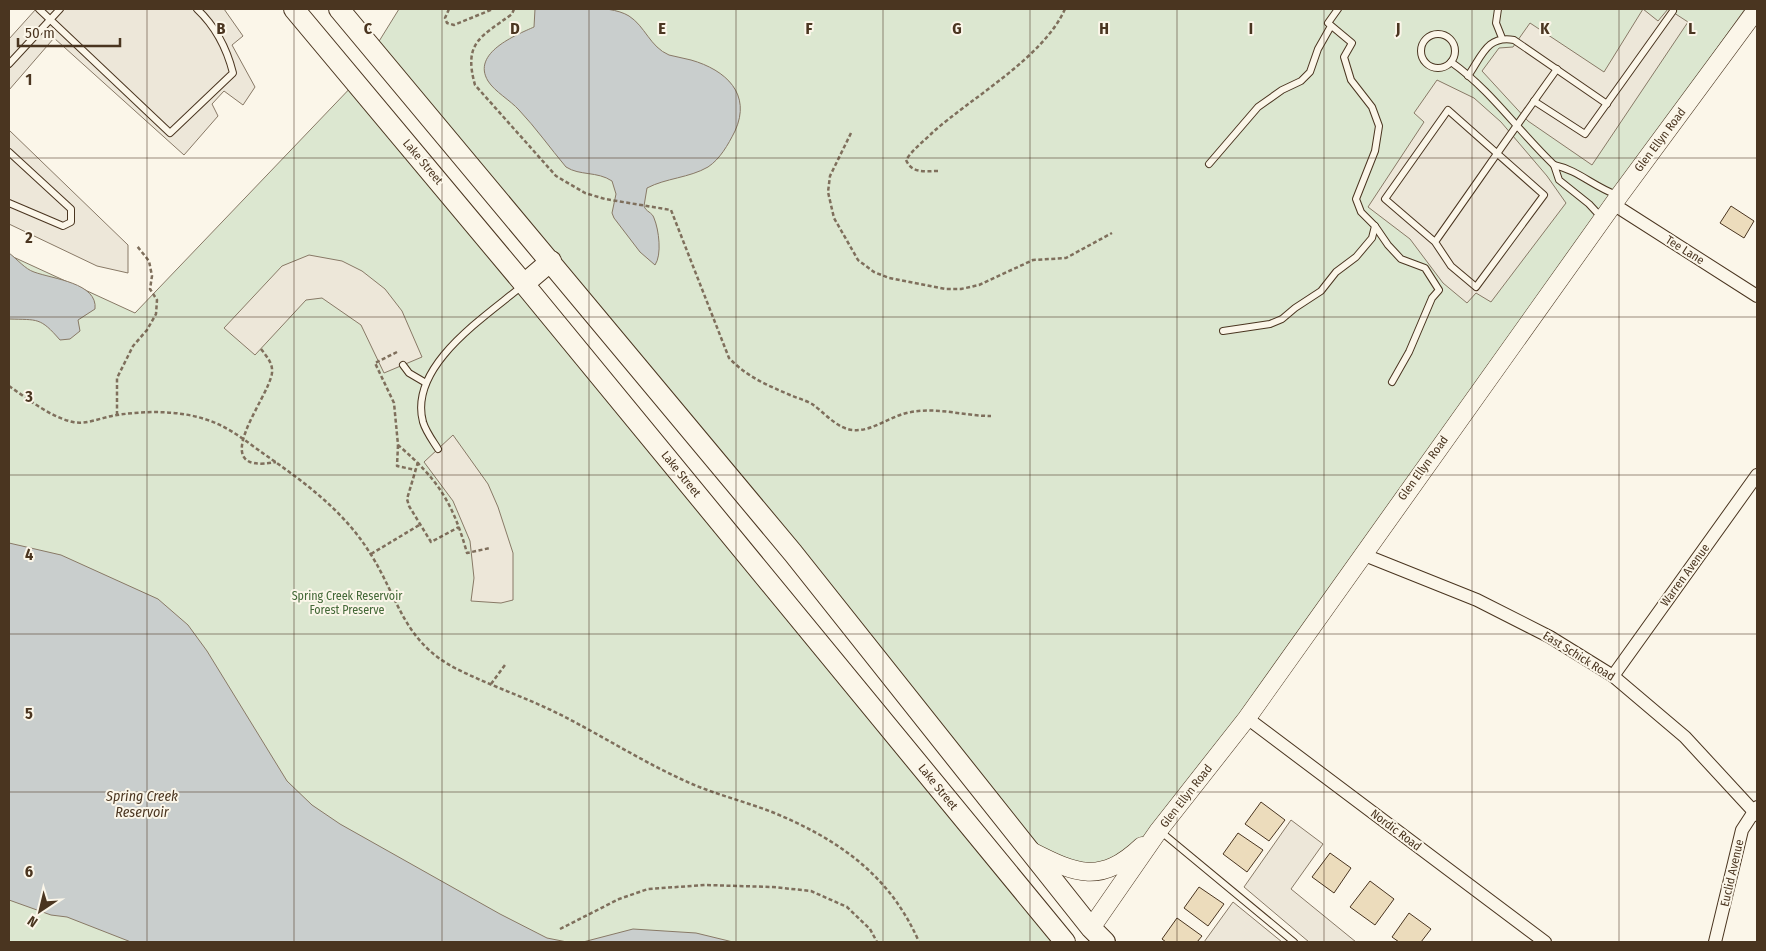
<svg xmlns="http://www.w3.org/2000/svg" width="1766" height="951" viewBox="0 0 1766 951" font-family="'Fira Sans Condensed',sans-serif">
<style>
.green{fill:#dce7d0;stroke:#887966}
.parking{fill:#ede7d9;stroke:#887966}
.water{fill:#c9cecd;stroke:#887966}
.building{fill:#ecdcbc;stroke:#4a3520}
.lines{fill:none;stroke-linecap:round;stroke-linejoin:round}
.lane-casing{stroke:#4a3520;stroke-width:8}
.street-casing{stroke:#4a3520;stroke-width:14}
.secondary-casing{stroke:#4a3520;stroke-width:19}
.primary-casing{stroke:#4a3520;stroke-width:22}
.path{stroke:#7f6f5c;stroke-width:2.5;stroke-dasharray:4 2.5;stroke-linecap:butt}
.lane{stroke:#fbf6e9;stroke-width:6}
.street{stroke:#fbf6e9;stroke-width:12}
.secondary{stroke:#fbf6e9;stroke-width:18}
.primary{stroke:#fbf6e9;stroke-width:20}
.grid{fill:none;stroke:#4a3520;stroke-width:1;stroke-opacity:0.55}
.labels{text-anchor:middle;stroke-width:4;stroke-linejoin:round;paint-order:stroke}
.street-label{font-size:12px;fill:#4a3520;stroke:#fbf6e9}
.park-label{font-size:12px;fill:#436837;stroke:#fbf6e9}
.water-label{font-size:14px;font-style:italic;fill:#4a3520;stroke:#fbf6e9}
.grid-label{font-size:16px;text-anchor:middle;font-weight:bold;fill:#4a3520;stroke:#fbf6e9;stroke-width:4;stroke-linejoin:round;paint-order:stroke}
</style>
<rect width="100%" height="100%" fill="#fbf6e9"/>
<!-- green -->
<g class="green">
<path d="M399 9H1745L1242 714 1153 827 1134 846 1112 861 1093 865 1067 862 1034 846 373 51Z"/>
<path d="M356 82 1064 942H9V255L135 313Z"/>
</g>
<!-- parking -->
<g class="parking">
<path d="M36 9H224L243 36 232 45 255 87 243 105 224 91 212 104 218 116 184 155 54 38 9 90V39Z"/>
<path d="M1643 9 1658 21 1668 9 1688 22 1592 165 1528 121 1482 71 1499 48 1513 47 1530 23 1604 72Z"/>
<path d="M1437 80 1474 98 1501 122 1547 176 1566 203 1491 302 1476 293 1467 303 1443 283 1410 239 1368 207 1424 122 1414 113Z"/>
<path d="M9 130 128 245V273L97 266 9 224Z"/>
<path d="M309 255 342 261 362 271 385 289 402 311 422 357 384 373 361 325 322 298 306 300 255 355 224 328 282 266Z"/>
<path d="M453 435 488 484 498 507 513 553V600L501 603 471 601 474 578 470 541 453 501 424 462Z"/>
<path d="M1291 820 1323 844 1291 889 1356 942H1309L1244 887Z"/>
<path d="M1233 902 1282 942H1204Z"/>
</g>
<!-- water -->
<g class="water">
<path d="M535 9C559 9 608 3 629 16 645 26 650 47 669 55 676 57 684 58 691 60 726 70 752 94 735 131 728 145 720 159 708 167 689 178 666 178 647 188L644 206C646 212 652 212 654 218 659 230 662 255 655 265L640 252 614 218 612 213 616 194 612 181C597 171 580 176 566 167 550 148 536 128 519 110 510 100 495 92 488 81 471 53 516 35 534 27Z"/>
<path d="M9 253C17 259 25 269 34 272 53 279 98 283 95 309L78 320 80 331 70 339 60 340C40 317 38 320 9 319Z"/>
<path d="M9 543 61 555 158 599 188 625 207 651 287 781 312 805 340 824 500 914 547 938 567 942H131L67 917 51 915 9 900Z"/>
<path d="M633 929 696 933 733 942H583Z"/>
</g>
<!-- building -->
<g class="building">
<path d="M1731 206 1754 221 1744 238 1720 223Z"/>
<path d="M1261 802 1285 820 1269 841 1245 824Z"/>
<path d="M1238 833 1263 850 1247 872 1223 854Z"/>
<path d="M1330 853 1351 868 1334 893 1312 877Z"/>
<path d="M1370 881 1394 899 1375 925 1350 907Z"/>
<path d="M1199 887 1224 904 1208 926 1184 908Z"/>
<path d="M1409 913 1431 929 1421 942H1399L1392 937Z"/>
<path d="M1177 918 1202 936 1197 942H1166L1162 939Z"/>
</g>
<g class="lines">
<!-- lane casing -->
<g class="lane-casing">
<g id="lane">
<path d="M39 9 170 133 233 73C227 49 215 26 197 9"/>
<path d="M1498 9 1496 23 1502 38"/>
<circle cx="1438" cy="51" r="17"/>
<path d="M1451 62C1491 90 1519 132 1554 165"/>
<path d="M9 64 60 9"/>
<path d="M1468 76C1482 56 1487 35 1514 40L1607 104"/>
<path d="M1534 101 1585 134 1673 11"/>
<path d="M9 152 71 209V222L63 226 9 203"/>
<path d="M1209 164 1258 107 1282 90 1301 81 1310 72 1318 49 1331 26"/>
<path d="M1602 218 1589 204 1559 180 1554 165C1578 170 1594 187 1617 195"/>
<path d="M1375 226 1388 245 1401 259 1425 268 1439 290 1432 298 1409 352 1392 382"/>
<path d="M1435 242 1385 199 1448 110 1544 195 1476 287 1451 266 1435 242C1476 184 1516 126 1557 69"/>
<path d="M1223 331 1270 324 1282 319 1295 308 1321 291 1336 272 1356 257 1372 238 1375 226 1361 212 1356 199 1375 151 1379 126 1372 107 1351 80 1344 57 1352 43 1328 23 1338 9"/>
<path d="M403 365 409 373 426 383"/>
<path d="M438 449C433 441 426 432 423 422 408 366 485 317 522 286"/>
<path d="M1160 831 1294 942"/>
</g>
</g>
<!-- street casing -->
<g class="street-casing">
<g id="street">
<path d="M1613 204 1757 296"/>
<path d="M1362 554 1477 600 1550 637 1613 676 1685 737 1757 815"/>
<path d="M1613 676 1757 475"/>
<path d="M1247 718 1545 942"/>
<path d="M1715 942 1742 830 1757 807"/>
</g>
</g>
<!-- secondary casing -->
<g class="secondary-casing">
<g id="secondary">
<path d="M1031 851C1076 874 1101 885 1142 846"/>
<path d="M1091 928 1159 830 1247 718 1619 196 1757 9"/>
</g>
</g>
<!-- primary casing -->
<g class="primary-casing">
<g id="primary">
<path d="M294 9 524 284 1065 942"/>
<path d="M339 9 793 553 1091 928 1105 942"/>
<path d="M524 284 551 261"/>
</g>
</g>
<!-- path -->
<g class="path">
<path d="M449 9 445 18 447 23 454 25 493 9"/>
<path d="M514 9 512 14C481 37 463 42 475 85L556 176 585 193 605 199 671 210 729 358C747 377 767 385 790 395 797 398 805 400 812 404 824 412 837 429 853 430 873 432 891 415 911 412 938 407 964 416 991 416"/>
<path d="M851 133 830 176 828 192 834 218 858 260 874 272 889 278 946 289H961L979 285 1033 260 1066 258 1112 233"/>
<path d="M938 171C925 171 912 174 906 160 913 149 923 142 932 133 972 97 1043 58 1065 9"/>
<path d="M261 349C267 357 273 363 272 373 269 398 203 476 276 462"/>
<path d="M397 352 375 363 394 403 398 445C438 479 453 503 467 553L490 548"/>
<path d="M9 386C28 399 50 417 73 422 87 425 102 417 117 415 151 410 190 410 222 426 236 433 250 444 264 454 304 482 343 510 370 553 398 597 403 641 455 668 490 686 528 698 563 716 606 738 648 765 692 784 718 795 746 802 772 812 838 839 890 875 919 942"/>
<path d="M117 415V378L133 346 147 330 156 314 157 300 150 289 152 276 149 261 137 246"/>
<path d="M398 445 397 466 416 470"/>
<path d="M418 462 407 499 409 506 431 542 459 527"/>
<path d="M371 554 421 524"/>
<path d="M491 684 505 665"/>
<path d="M560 929 619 899 648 889 705 885 773 887 811 891 847 907 870 929 877 942"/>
</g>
<!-- lane -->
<use href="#lane" class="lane"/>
<!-- street -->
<use href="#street" class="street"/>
<!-- secondary -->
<use href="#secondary" class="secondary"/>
<!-- primary -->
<use href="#primary" class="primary"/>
</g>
<!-- grid -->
<path class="grid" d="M147 9V942M294 9V942M442 9V942M589 9V942M736 9V942M883 9V942M1030 9V942M1177 9V942M1324 9V942M1472 9V942M1619 9V942M9 158H1757M9 317H1757M9 475H1757M9 634H1757M9 792H1757"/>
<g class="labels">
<!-- street labels -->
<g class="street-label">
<text transform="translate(1660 140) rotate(-53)" y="4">Glen Ellyn Road</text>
<text transform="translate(423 162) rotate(50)" y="4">Lake Street</text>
<text transform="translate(1685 250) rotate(32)" y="4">Tee Lane</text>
<text transform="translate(1423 468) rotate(-54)" y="4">Glen Ellyn Road</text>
<text transform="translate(681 474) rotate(51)" y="4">Lake Street</text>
<text transform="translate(1685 575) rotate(-54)" y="4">Warren Avenue</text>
<text transform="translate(1579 656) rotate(32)" y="4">East Schick Road</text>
<text transform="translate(938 787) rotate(51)" y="4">Lake Street</text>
<text transform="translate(1186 796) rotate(-52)" y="4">Glen Ellyn Road</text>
<text transform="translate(1396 830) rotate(37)" y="4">Nordic Road</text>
<text transform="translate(1732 873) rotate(-77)" y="4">Euclid Avenue</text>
</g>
<!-- park labels -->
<g class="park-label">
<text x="347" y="600">Spring Creek Reservoir<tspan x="347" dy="14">Forest Preserve</tspan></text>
</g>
<!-- water labels -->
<g class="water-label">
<text x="142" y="801">Spring Creek<tspan x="142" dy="16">Reservoir</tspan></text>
</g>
</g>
<g class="grid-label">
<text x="221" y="34">B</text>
<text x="368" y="34">C</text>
<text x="515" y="34">D</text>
<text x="662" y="34">E</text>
<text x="809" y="34">F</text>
<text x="957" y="34">G</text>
<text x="1104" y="34">H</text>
<text x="1251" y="34">I</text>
<text x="1398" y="34">J</text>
<text x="1545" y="34">K</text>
<text x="1692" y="34">L</text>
<text x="29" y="85">1</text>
<text x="29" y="243">2</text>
<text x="29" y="402">3</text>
<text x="29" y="560">4</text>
<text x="29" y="719">5</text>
<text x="29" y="877">6</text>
</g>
<!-- border -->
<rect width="1766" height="951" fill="none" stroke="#4a3520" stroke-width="20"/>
<!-- north arrow -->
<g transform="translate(40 911) rotate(215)" stroke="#fbf6e9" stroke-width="4" paint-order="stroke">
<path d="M0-4L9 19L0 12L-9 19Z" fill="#4a3520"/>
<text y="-8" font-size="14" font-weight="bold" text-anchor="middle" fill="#4a3520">N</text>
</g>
<!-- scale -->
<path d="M18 38v8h102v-8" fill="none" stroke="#4a3520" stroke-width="2.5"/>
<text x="25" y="38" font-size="15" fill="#4a3520" stroke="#fbf6e9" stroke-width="4" paint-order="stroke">50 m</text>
</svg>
